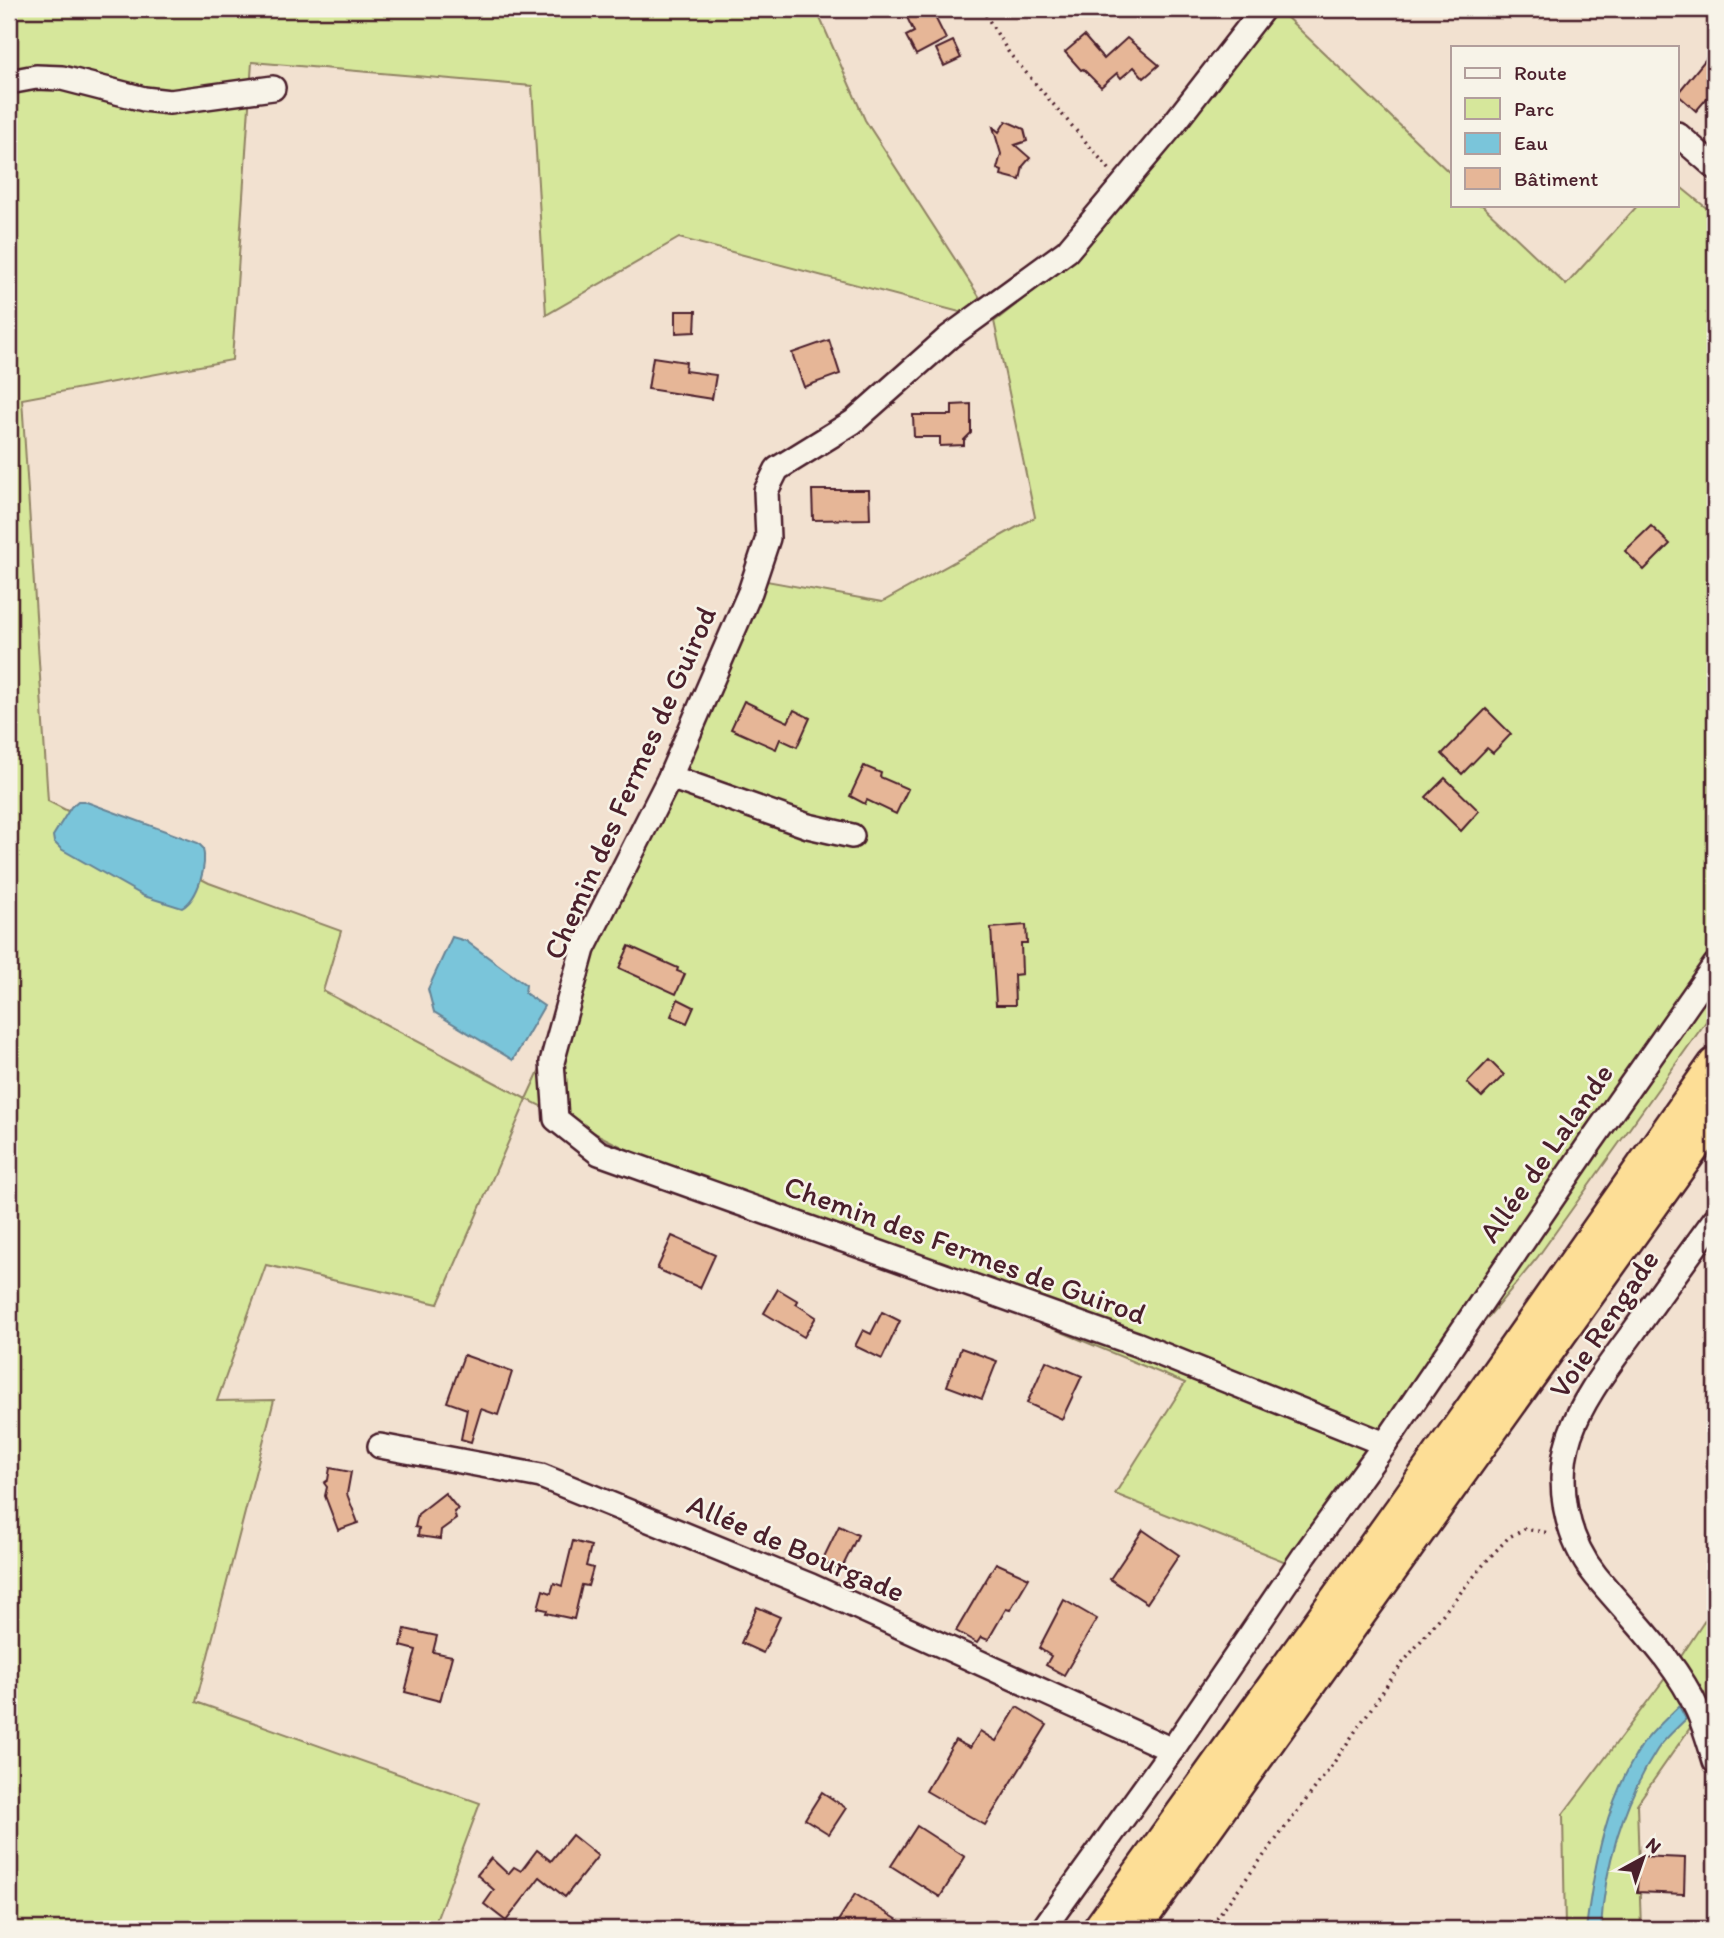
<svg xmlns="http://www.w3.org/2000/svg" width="1724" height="1938" viewBox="0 0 1724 1938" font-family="Itim,sans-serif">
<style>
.green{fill:#d6e79b;stroke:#908363;stroke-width:2;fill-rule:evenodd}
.water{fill:#7ac5da;stroke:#678394;stroke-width:2}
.building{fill:#e6b697;stroke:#4a1f2b;stroke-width:2}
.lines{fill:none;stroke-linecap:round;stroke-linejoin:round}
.minor-casing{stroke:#4a1f2b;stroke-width:28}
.highway-casing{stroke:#4a1f2b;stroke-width:38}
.path{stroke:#4a1f2b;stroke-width:3.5;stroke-dasharray:2 5;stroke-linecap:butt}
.minor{stroke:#f7f3e8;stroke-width:23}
.highway{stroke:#fdde96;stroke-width:33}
.labels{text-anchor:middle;stroke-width:5;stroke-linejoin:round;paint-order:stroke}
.street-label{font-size:30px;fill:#4a1f2b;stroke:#f7f3e8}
</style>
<rect width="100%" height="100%" fill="#f2e1d0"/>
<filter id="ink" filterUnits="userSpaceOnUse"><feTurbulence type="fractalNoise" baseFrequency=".0143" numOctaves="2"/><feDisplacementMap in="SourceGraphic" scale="14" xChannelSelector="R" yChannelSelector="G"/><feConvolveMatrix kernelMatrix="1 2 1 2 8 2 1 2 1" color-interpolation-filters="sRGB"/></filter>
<g filter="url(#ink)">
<!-- green -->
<g class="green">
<path d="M9 9H816L865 120 995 321 1069 263 1279 10 1453 176V205H1482L1566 285 1638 205H1677V184L1715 215V1009L1537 1258 1286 1562 1115 1494 1185 1383 666 1169 527 1099 438 1304 266 1265 217 1401 274 1400 196 1702 480 1803 433 1929H9ZM252 62 532 86 546 315 679 238 994 321 1035 517 882 602 767 581 526 1099 323 991 341 931 209 883 48 801 22 399 232 360Z"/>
<path d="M1715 1605V1692L1637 1804 1641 1929H1565L1563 1814 1678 1661Z"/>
</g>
<!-- water -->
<g class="water">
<path d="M78 801H84L198 843 203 848C207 865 199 898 182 908L144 896 61 849 54 842 53 836 71 807Z"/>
<path d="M452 937 466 941 526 985 525 993 544 1006 513 1060 434 1012 428 989Z"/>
<path d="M1679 1706 1686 1719C1676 1729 1664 1739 1657 1750 1623 1802 1604 1868 1601 1929H1586C1594 1865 1606 1801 1642 1745 1652 1731 1667 1718 1679 1706Z"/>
</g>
<!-- building -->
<g class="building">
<path d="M903 9H931L946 39 916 55 906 36 914 32Z"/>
<path d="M1084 36 1104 59 1127 38 1159 65 1144 78 1134 67 1121 78 1117 73 1101 87 1083 69 1081 70 1065 52Z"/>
<path d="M953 41 961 58 944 66 936 49Z"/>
<path d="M1715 48V89L1696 111 1677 94Z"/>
<path d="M1006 121 1024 129 1027 141 1015 145 1030 158 1023 166 1020 180 1001 175 1002 171 997 169 1001 154 993 127 999 132Z"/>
<path d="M676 311H696L695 332 676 333Z"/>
<path d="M829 340 840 374 804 387 792 353Z"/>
<path d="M653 357 686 362 685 371 716 375 712 399 648 389Z"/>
<path d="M971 404V433L964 440V445L940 446V437H914L913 415H952V405Z"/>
<path d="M812 490H869L870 519 813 520Z"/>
<path d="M1651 526 1670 544 1644 570 1625 551Z"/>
<path d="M744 701 788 722 794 710 810 718 797 747 780 739 776 749 731 729Z"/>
<path d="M1486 709 1511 734 1493 753 1487 748 1462 774 1442 754Z"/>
<path d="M864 766 881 773 880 777 908 789 896 814 867 800 865 804 850 796Z"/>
<path d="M1445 778 1479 811 1461 831 1426 797Z"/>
<path d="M1026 925 1027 943H1021L1022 974 1014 975 1015 1005H996L991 928Z"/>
<path d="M629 946 678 968 677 971 685 974 676 994 619 968Z"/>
<path d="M678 999 694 1007 687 1023 671 1016Z"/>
<path d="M1489 1060 1504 1075 1482 1097 1467 1083Z"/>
<path d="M672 1236 715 1255 700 1288 657 1269Z"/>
<path d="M778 1289 798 1301 796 1304 816 1317 804 1337 764 1313Z"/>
<path d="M882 1312 900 1321 882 1359 855 1346 863 1330 871 1334Z"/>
<path d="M961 1348 997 1361 982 1399 947 1386Z"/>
<path d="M464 1355 512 1372 498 1415 481 1409 471 1442 461 1439 467 1409 447 1402Z"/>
<path d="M1046 1361 1082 1376 1062 1419 1027 1403Z"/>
<path d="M330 1468 351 1472 347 1494 358 1523 338 1530 325 1496 327 1487 324 1483 328 1480Z"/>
<path d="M445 1493 458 1509 454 1512 456 1519 441 1530 440 1539 418 1536 419 1528 415 1527 418 1514Z"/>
<path d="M839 1526 858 1535 841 1570 822 1561Z"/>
<path d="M1143 1530 1179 1555 1147 1603 1110 1579Z"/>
<path d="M573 1541 591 1546 586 1566 593 1568 588 1586 582 1585 574 1619 546 1613 547 1610 538 1608 543 1590 551 1593 554 1583 562 1586Z"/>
<path d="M996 1563 1029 1578 1010 1610 1006 1609 988 1640 981 1637 977 1643 956 1631Z"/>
<path d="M1064 1600 1097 1619 1064 1675 1046 1665 1051 1656 1039 1648Z"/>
<path d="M757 1607 780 1617 763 1653 741 1643Z"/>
<path d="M405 1629 437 1636 433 1652 452 1656 440 1701 405 1692 416 1650 401 1646Z"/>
<path d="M1017 1707 1047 1725 985 1825 926 1791 955 1740 970 1748 980 1731 996 1741Z"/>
<path d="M822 1792 846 1808 829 1834 805 1819Z"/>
<path d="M917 1826 965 1857 940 1897 891 1866Z"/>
<path d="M572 1835 598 1856 565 1897 540 1877 506 1921 484 1904 494 1890 477 1875 491 1858 508 1874 514 1867 521 1871 537 1850 551 1861Z"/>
<path d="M1639 1856 1685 1858 1684 1894 1637 1892Z"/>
<path d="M855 1894 913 1929H833Z"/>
</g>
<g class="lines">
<!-- minor casing -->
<g class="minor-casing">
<g id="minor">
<path d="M1263 9 1172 126 1067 251 949 337 853 422 777 469 766 491 768 538 750 592 670 777 583 949 552 1062 556 1119 599 1153 1136 1344 1385 1444"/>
<path d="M9 82 36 77 62 78 144 99 170 102 273 88"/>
<path d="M1677 134 1715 167"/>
<path d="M670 777 808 826 852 836"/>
<path d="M1715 1219C1688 1256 1661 1293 1634 1331 1611 1363 1583 1397 1570 1435 1555 1481 1565 1538 1596 1576 1631 1619 1675 1659 1698 1711 1705 1727 1710 1745 1715 1761"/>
<path d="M380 1446 541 1476 811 1586 1172 1750"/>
<path d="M1043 1929 1172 1750 1306 1553 1385 1444 1590 1143 1715 965"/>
</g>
</g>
<!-- highway casing -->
<g class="highway-casing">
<g id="highway">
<path d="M1100 1929 1407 1502 1715 1065"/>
<path d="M1133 1929 1715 1116"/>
</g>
</g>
<!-- path -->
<g class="path">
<path d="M982 9 1009 53 1110 170"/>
<path d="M1208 1929 1328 1771 1401 1665 1489 1558 1509 1537 1524 1529 1550 1533"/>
</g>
<!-- minor -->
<use href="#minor" class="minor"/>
<!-- highway -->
<use href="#highway" class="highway"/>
</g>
</g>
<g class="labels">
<!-- street labels -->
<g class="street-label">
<text transform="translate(630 783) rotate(-66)" y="10">Chemin des Fermes de Guirod</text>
<text transform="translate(1546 1153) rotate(-55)" y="10">Allée de Lalande</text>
<text transform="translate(965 1250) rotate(20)" y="10">Chemin des Fermes de Guirod</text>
<text transform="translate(1604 1324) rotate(-56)" y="10">Voie Rengade</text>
<text transform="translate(796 1548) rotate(23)" y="10">Allée de Bourgade</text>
</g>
</g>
<!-- margin -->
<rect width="1724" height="1938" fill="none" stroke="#f7f3e8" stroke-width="35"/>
<rect x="18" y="18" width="1689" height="1903" fill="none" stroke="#4a1f2b" stroke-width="2.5" filter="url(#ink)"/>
<!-- legend -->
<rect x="1451" y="46" width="228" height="161" fill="#f7f3e8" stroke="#b29e9c" stroke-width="2"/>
<rect x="1465" y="68" width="35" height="10" fill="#f7f3e8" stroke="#b29e9c" stroke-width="2"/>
<text x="1514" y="80" font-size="21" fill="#4a1f2b">Route</text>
<rect x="1465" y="98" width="35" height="21" fill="#d6e79b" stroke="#b29e9c" stroke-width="2"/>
<text x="1514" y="116" font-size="21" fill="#4a1f2b">Parc</text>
<rect x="1465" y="133" width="35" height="21" fill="#7ac5da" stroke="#b29e9c" stroke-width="2"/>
<text x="1514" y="150" font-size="21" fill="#4a1f2b">Eau</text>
<rect x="1465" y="168" width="35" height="21" fill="#e6b697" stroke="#b29e9c" stroke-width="2"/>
<text x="1514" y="186" font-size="21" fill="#4a1f2b">Bâtiment</text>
<!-- north arrow -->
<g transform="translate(1643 1858) rotate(40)" stroke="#f7f3e8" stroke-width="5" paint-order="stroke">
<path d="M0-5L12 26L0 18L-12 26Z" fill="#4a1f2b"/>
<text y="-10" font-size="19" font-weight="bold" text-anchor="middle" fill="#4a1f2b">N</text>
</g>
</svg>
